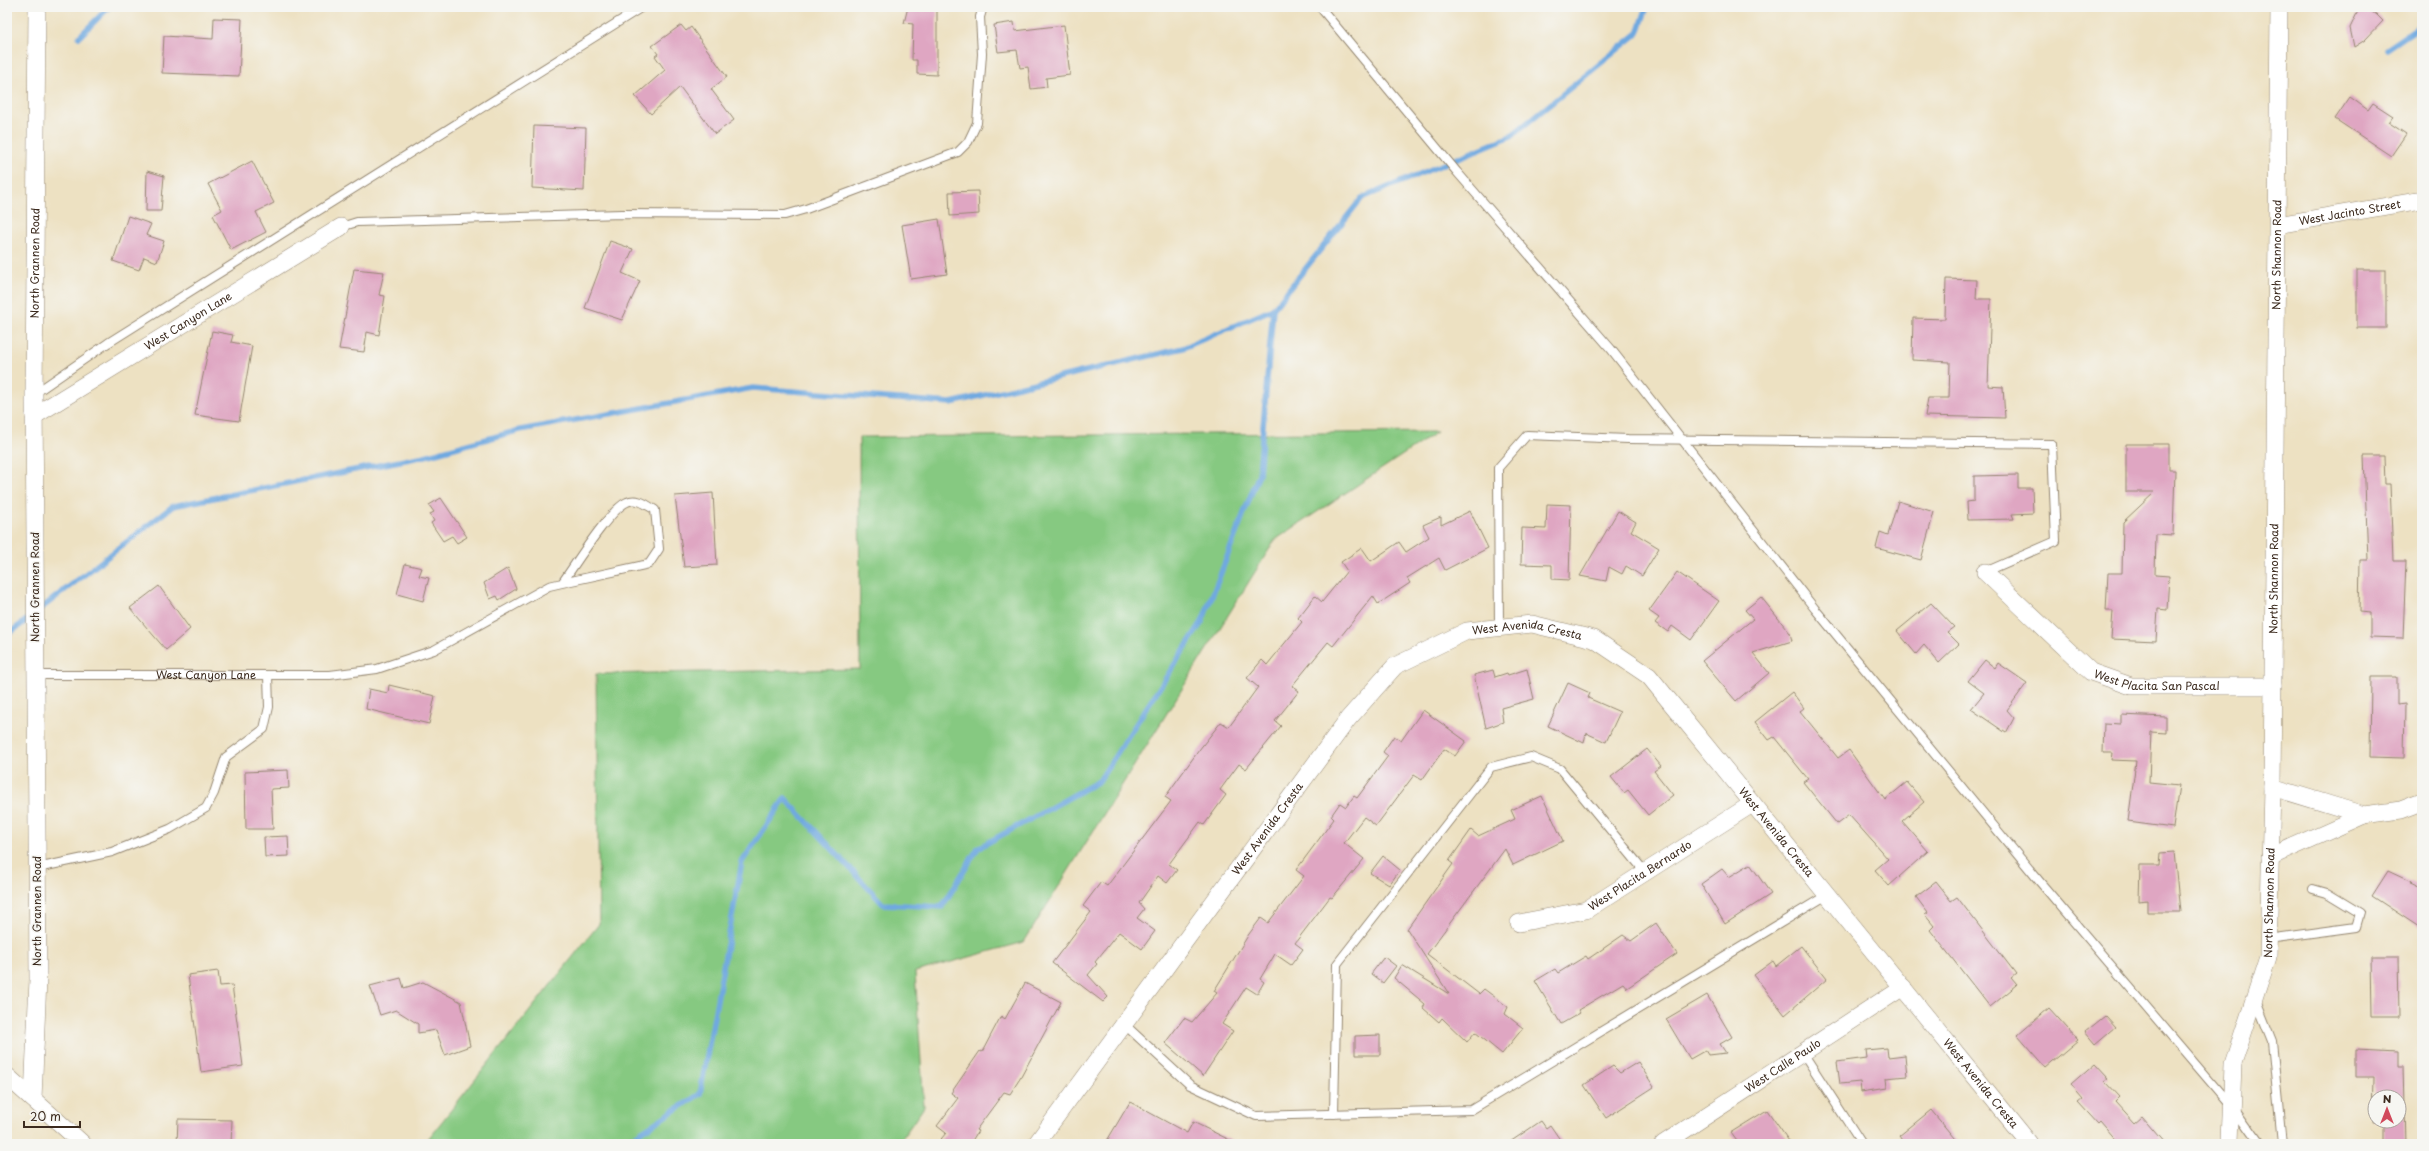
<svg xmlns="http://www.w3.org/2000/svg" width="2429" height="1151" viewBox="0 0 2429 1151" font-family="'Playpen Sans',sans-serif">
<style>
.green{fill:#86c981;stroke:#607a50}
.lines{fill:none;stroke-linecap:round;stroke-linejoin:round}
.stream{stroke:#70a9e0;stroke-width:5.5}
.building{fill:#dfa6c2}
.service-casing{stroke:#948670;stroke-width:10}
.minor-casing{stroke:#948670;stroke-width:18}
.service{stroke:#fff;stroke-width:8}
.minor{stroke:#fff;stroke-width:17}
.labels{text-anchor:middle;stroke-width:3;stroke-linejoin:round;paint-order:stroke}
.street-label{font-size:11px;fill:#3b2a1e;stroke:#f6f6f2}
</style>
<rect width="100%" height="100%" fill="#f6f6f2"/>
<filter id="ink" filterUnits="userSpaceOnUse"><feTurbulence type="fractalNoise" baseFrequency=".025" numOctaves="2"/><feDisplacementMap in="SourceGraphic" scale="8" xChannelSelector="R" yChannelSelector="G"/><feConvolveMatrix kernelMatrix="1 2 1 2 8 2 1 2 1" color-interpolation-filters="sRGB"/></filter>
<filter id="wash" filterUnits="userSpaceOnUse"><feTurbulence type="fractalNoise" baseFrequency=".012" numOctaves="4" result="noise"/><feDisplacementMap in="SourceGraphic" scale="16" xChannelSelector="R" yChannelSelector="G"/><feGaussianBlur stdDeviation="0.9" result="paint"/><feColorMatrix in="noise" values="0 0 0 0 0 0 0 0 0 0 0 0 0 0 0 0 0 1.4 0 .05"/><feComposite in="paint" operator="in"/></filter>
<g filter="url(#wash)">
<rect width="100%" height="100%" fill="#ede1c2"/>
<!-- green -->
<path class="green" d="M1437 432 1275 540 1024 942 915 972 924 1107 898 1144H424L599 924 596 674 860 669 859 437Z"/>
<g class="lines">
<!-- stream -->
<g class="stream">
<path d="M79 37 109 7"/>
<path d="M2387 49 2422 25"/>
<path d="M39 610 173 506 425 456 520 430 753 388 951 403 1183 348 1273 309"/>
<path d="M7 635 32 616"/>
<path d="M622 1144 700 1094 742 862 785 798 883 904 942 907 978 848 1099 781 1202 622 1259 474 1273 309 1362 198 1511 136 1638 33 1647 7"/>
</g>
</g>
<g id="blocks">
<!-- building -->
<g class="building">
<path d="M908 7H937V75L917 74V60H912L913 24 904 23Z"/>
<path d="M2360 7 2376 14 2383 21 2365 40 2354 47 2350 28Z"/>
<path d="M214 18 242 19 239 76 162 73 164 36 213 39Z"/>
<path d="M1014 22 1015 31 1064 25 1070 75 1046 78 1047 87 1031 89 1028 67 1020 68 1017 50 998 52 994 25Z"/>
<path d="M681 25 686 31 691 27 727 77 711 89 734 120 715 134 680 87 651 114 635 96 665 70 655 56 658 54 652 46Z"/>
<path d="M2350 97 2368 110 2373 103 2393 116 2388 122 2406 134 2391 156 2335 119Z"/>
<path d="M534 126 586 128 584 191 532 188Z"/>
<path d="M252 161 274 203 256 212 266 232 231 250 213 215 222 210 208 184Z"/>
<path d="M147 171 164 176 161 211H146Z"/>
<path d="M978 191 979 214 950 216 949 192Z"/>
<path d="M128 216 151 224 146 235 164 241 157 262 144 257 139 270 113 261Z"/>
<path d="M939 219 947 274 911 279 902 225Z"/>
<path d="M610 241 633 249 622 273 640 281 622 320 585 308Z"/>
<path d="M354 269 384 272 379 295 385 296 379 335 367 332 364 352 339 349Z"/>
<rect x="2357" y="270" width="29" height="58"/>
<path d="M1946 279 1977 280 1976 299H1991L1988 386 2003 387 2005 418 1925 416 1928 398H1949L1950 362 1912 360 1913 318 1945 319Z"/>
<path d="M212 331 233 335 231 342 252 346 239 421 195 415Z"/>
<path d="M2126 444H2169V470H2175L2173 535 2156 534 2155 575 2169 576 2167 610 2158 609 2156 641 2111 639 2113 611H2106L2108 573H2122L2123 522 2155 492H2126Z"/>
<path d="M2364 456H2384L2385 484H2390L2393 561H2406L2403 638 2370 637V613L2359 612 2360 560H2368Z"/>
<path d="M2018 475V488H2032L2033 513 2012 514 2014 519 1968 520 1967 502 1974 501V476Z"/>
<path d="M713 493 717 565 684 567 675 496Z"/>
<path d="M441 498 467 537 457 543 452 536 443 541 431 523 434 521 430 514 434 512 429 505Z"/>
<path d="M1898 501 1934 512 1921 560 1876 548 1880 532 1888 535Z"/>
<path d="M1547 504 1571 505 1569 580 1552 579V565L1521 564 1522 528 1546 529Z"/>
<path d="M1470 511 1488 548 1445 570 1439 558 1407 578 1410 583 1378 604 1373 596 1333 646 1328 642 1292 686 1299 691 1275 721 1281 726 1246 769 1239 764 1220 790 1226 795 1204 825 1200 822 1169 864 1177 870 1167 883 1158 876 1139 903 1144 909 1137 918 1155 931 1142 949 1119 932 1095 962 1097 964 1088 975 1108 997 1103 1002 1052 963 1091 912 1083 906 1101 882 1107 886 1171 801 1165 797 1199 750 1221 722 1229 727 1258 687 1247 678 1262 660 1267 665 1302 622 1298 618 1315 596 1322 602 1347 571 1341 562 1362 548 1371 561 1399 542 1406 552 1429 537 1423 525 1441 517V525Z"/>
<path d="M1618 511 1636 522 1631 531 1659 548 1642 576 1626 566 1622 574 1609 567 1606 581 1580 576Z"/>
<path d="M405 564 422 568 419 576 429 578 423 601 397 594Z"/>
<path d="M508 568 516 589 499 600 497 596 490 599 484 583Z"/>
<path d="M1677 572 1719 601 1691 640 1672 626 1668 632 1655 623 1659 618 1649 611Z"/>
<path d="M159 586 190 629 166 650 130 608Z"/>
<path d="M1761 597 1790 633 1792 641 1753 653 1769 673 1736 701 1702 661 1753 619 1745 610Z"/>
<path d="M1931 603 1954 627 1947 632 1959 644 1939 663 1924 645 1916 654 1897 631Z"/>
<path d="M1985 660 1995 668 1998 663 2027 683 2007 710 2014 718 2006 733 1971 709 1984 693 1968 681Z"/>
<path d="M1527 669 1534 699 1501 708 1503 722 1486 728 1474 675 1493 670 1495 677 1507 673 1508 675Z"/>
<path d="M2371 677H2397V705L2405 704 2404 758 2370 757Z"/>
<path d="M1568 683 1590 693 1588 698 1620 712 1606 742 1586 733 1584 743 1548 726Z"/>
<path d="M389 685 435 696 429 724 366 709 369 689 388 693Z"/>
<path d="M1792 692 1804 708 1800 711 1838 758 1849 750 1885 800 1907 782 1924 802 1902 821 1928 851 1889 886 1875 870 1888 859 1849 815 1837 824 1803 782 1808 779 1774 737 1769 740 1755 722Z"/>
<path d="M1423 710 1466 741 1455 756 1444 749 1422 780 1414 775 1376 826 1364 817 1344 843 1364 859 1332 898 1330 897 1295 943 1303 949 1291 965 1275 954 1260 979 1264 982 1257 994 1246 987 1222 1024 1233 1031 1203 1076 1165 1043 1184 1018 1192 1022 1217 993 1214 991 1249 934 1261 918 1268 923 1304 876 1296 870 1334 819 1331 816 1340 803 1346 807 1354 796 1357 798 1388 756 1383 752 1394 736 1401 741Z"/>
<path d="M2121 715 2166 717V733L2151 732 2149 782 2179 785 2173 828 2128 822 2136 761 2111 760 2112 753H2103L2104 723 2121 724Z"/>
<path d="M1647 749 1661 766 1654 771 1673 795 1648 815 1628 790 1624 793 1611 777Z"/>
<path d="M288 770 289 788 271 789 273 829H246L245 772Z"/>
<path d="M1542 796 1563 841 1513 865 1505 849 1427 954 1479 994 1484 989 1508 1007 1505 1014 1523 1028 1502 1054 1475 1032 1467 1042 1442 1018 1439 1022 1423 1008 1425 1004 1394 978 1402 965 1449 994 1407 929 1453 864 1449 861 1471 830 1478 836 1515 819 1511 810Z"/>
<path d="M288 836 289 856 265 857 264 837Z"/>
<path d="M2174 852 2180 912H2147V900L2139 901 2140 865H2159L2160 853Z"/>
<path d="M1383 856 1400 870 1389 885 1370 873Z"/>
<path d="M1750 864 1771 894 1725 924 1701 884 1722 869 1729 877Z"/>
<path d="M2388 871 2422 887V929L2372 896Z"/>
<path d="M1936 882 1951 901 1957 897 2016 974 2011 978 2017 985 1990 1007 1930 930 1934 926 1925 915 1928 913 1916 897Z"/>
<path d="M1656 923 1677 954 1627 988 1623 983 1578 1010 1580 1013 1561 1024 1535 981 1555 969 1558 973 1586 956 1588 959 1623 935 1631 941Z"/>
<path d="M1801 946 1827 979 1785 1015 1754 975 1773 961 1776 966Z"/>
<path d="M2371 956H2398L2399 1016H2372Z"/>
<path d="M1384 957 1396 966 1383 983 1371 974Z"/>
<path d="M218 971 220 986 232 985 243 1066 201 1072 188 975Z"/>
<path d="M401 978 404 988 423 982 461 1002 470 1046 445 1055 436 1030 418 1033V1024L396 1010 380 1015 370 986Z"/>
<path d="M1025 983 1061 1002 1021 1077 1010 1094 1004 1092 976 1130 978 1131 970 1144H937L946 1133 937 1126 958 1098 951 1093 980 1051 982 1052 1001 1016 1005 1019Z"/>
<path d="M1707 995 1732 1037 1720 1044 1726 1053 1709 1055 1706 1050 1690 1059 1666 1019Z"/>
<path d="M2049 1008 2078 1040 2046 1067 2018 1035Z"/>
<path d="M2105 1016 2115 1027 2095 1044 2085 1032Z"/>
<path d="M1380 1035V1055H1355V1036Z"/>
<path d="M1887 1048 1888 1057 1905 1055 1907 1076 1886 1078 1887 1088 1861 1092 1860 1082 1840 1084 1837 1062 1867 1058 1866 1050Z"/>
<path d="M2356 1050 2397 1052V1067H2403L2405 1144H2384V1121H2399V1097H2375V1121H2373L2374 1077H2356Z"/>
<path d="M1638 1062 1654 1087 1606 1118 1584 1085 1613 1066 1620 1073Z"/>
<path d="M2095 1063 2108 1077 2104 1080 2119 1096 2114 1101 2134 1123 2142 1116 2166 1144H2119L2101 1123 2099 1125 2078 1102 2083 1098 2071 1084Z"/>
<path d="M1130 1102 1187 1133 1193 1122 1238 1144H1105Z"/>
<path d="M1767 1110 1791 1144H1738L1730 1133Z"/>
<path d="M1931 1110 1959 1144H1905L1899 1136Z"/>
<path d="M178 1119 232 1120 231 1144H177Z"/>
<path d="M1541 1121 1546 1128 1550 1125 1563 1144H1507Z"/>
</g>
</g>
</g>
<g filter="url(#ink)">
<use href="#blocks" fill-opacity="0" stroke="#948670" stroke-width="1"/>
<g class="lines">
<!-- service casing -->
<g class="service-casing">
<g id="service">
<path d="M1320 7 1457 172 1611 349 1815 609 2040 882 2231 1106 2258 1144"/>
<path d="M341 227 357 222 622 214 785 215 806 209 958 152 968 142 977 123 982 54 980 17 983 7"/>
<path d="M34 394 108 343 642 7"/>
<path d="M1499 628 1498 468 1527 435 1628 439 2052 444 2056 541 1985 572"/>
<path id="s1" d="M36 675H330L377 669 434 650 549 586 562 583 649 564 659 549 655 510C647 505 637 497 627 502 609 510 575 565 562 583"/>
<path d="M37 868 112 852 170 829 206 808 214 793 226 757 264 729 269 707 268 675"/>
<path d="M2268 939 2356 927 2360 913 2327 893 2313 889"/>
<path d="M2256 1001 2272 1041 2282 1144"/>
<path d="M1124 1024 1190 1085 1256 1116 1471 1110 1827 895"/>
<path d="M1803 1053 1862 1144"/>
<path d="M1334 1114 1337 964 1491 767 1531 757 1560 769 1645 872"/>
</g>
</g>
<!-- minor casing -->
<g class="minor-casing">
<g id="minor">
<path id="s2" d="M2278 225 2422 200"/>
<path id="s3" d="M34 416 341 227"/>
<path id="s4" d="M1985 572 2091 672 2131 686H2273"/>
<path d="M2272 787 2364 815 2401 810 2422 802"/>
<path d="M2270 857 2364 815"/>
<path id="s5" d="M1519 923 1586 910 1752 804"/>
<path d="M7 1076 83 1144"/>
<path id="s6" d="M33 1099 38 979 34 395 37 7"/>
<path id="s7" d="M1036 1144 1348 719 1395 666 1467 631 1532 624 1594 639 1649 676 2030 1144"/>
<path id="s8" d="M1663 1144 1903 987"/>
<path id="s9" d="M2230 1144 2233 1064 2268 957 2272 787 2279 7"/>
</g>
</g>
<!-- service -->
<use href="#service" class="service"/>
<!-- minor -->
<use href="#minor" class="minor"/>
</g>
</g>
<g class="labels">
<!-- street labels -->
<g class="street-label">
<text dy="4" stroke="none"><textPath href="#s2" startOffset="73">West Jacinto Street</textPath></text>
<text dy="4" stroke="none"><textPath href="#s9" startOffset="895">North Shannon Road</textPath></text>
<text dy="4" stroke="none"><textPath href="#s6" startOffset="836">North Grannen Road</textPath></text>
<text dy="4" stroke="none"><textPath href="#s3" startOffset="181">West Canyon Lane</textPath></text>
<text dy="4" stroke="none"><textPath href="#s9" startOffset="571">North Shannon Road</textPath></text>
<text transform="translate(35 587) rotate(-90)" y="4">North Grannen Road</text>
<text dy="4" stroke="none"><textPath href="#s7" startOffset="739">West Avenida Cresta</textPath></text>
<text dy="4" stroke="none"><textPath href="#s1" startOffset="170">West Canyon Lane</textPath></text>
<text dy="4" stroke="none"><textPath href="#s4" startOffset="213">West Placita San Pascal</textPath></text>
<text dy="4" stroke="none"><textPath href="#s7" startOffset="391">West Avenida Cresta</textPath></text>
<text dy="4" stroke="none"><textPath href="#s7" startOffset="1075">West Avenida Cresta</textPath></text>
<text dy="4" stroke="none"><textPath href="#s5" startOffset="132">West Placita Bernardo</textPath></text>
<text dy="4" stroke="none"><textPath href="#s9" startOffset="247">North Shannon Road</textPath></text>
<text transform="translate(37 911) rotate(-90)" y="4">North Grannen Road</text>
<text dy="4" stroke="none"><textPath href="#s8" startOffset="143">West Calle Paulo</textPath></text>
<text dy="4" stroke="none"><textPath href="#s7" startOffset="1399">West Avenida Cresta</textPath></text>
</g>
</g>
<!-- margin -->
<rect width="2429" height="1151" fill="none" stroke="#f6f6f2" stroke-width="24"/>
<!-- north arrow -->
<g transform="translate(2387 1109)"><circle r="19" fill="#f6f6f2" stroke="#aba49d"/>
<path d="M0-3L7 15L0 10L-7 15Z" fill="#d1495b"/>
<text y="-6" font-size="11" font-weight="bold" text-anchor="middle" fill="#3b2a1e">N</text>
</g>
<!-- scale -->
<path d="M24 1121v6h56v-6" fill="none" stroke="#3b2a1e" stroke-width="2"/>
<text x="30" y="1121" font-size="12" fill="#3b2a1e" stroke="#f6f6f2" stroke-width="3" paint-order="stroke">20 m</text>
</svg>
